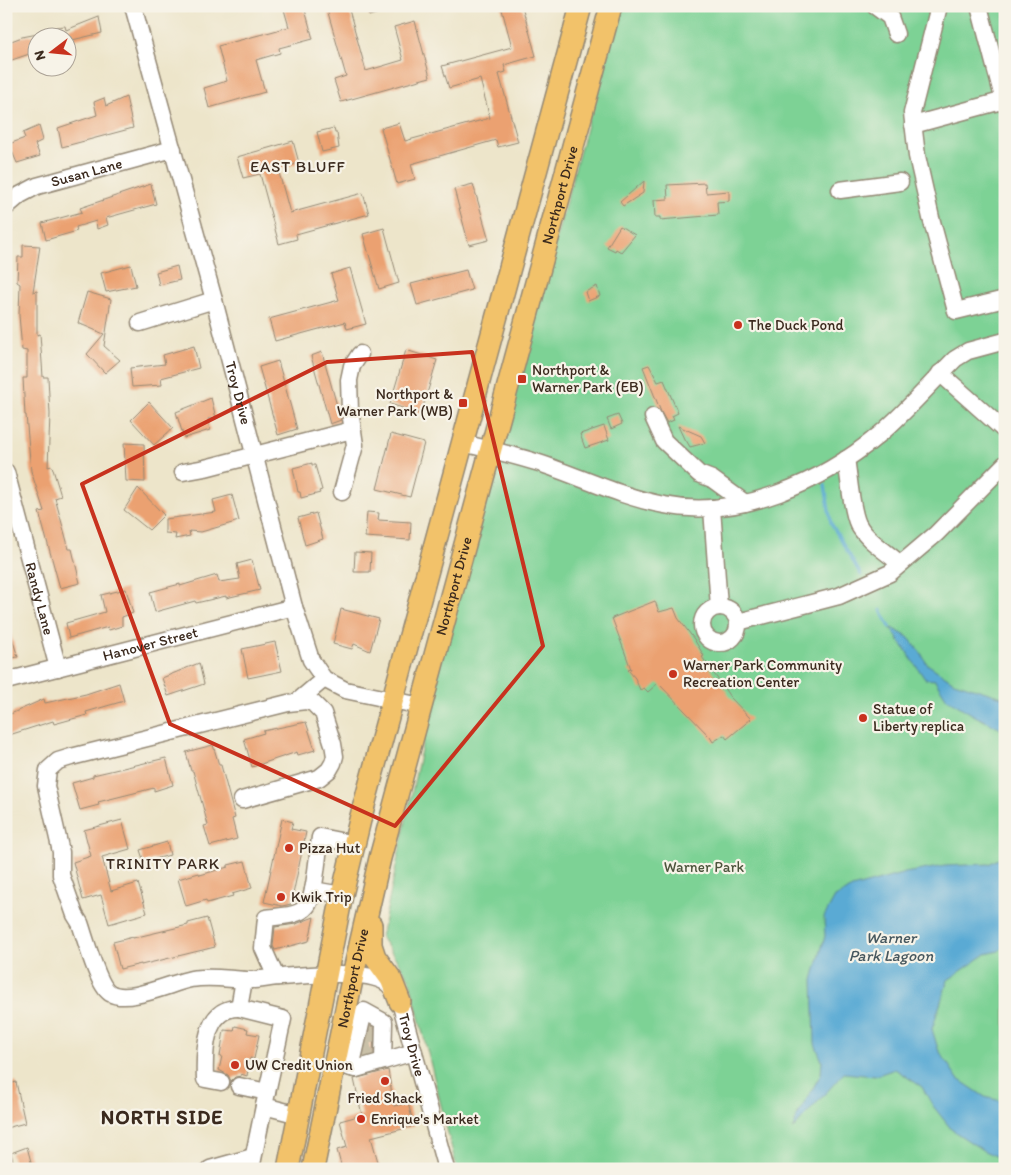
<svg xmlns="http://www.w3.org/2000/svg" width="1011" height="1175" viewBox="0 0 1011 1175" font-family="Itim,sans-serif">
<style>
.green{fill:#7dd295;stroke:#5c7e5a}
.water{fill:#5aaad4;stroke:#4a6a79}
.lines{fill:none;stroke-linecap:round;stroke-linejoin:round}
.stream{stroke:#5aaad4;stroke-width:3}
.building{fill:#eba171}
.minor-tunnel{stroke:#c9c0a8;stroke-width:16;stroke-dasharray:16 8;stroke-linecap:butt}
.minor-casing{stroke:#948874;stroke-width:19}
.major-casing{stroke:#948874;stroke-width:24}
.minor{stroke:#fff;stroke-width:16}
.major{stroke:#f2c26a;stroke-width:21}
.marked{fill:none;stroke:#c8321e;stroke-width:4;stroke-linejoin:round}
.poi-dot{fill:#c8321e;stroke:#f7f3e8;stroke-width:2}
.labels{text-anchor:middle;stroke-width:4.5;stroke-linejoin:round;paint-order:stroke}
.street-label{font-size:15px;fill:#3b2a1e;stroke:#f7f3e8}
.poi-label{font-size:15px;fill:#3b2a1e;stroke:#f7f3e8;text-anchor:start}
.park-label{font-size:15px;fill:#4c543c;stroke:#f7f3e8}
.neighbourhood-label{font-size:16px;letter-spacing:1px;fill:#3b2a1e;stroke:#f7f3e8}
.water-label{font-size:16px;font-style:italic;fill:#46575e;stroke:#f7f3e8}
.district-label{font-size:20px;font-weight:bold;letter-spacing:1px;fill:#3b2a1e;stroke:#f7f3e8}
</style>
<rect width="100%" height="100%" fill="#f7f3e8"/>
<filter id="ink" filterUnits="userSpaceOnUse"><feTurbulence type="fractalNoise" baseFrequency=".02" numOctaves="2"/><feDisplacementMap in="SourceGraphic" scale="10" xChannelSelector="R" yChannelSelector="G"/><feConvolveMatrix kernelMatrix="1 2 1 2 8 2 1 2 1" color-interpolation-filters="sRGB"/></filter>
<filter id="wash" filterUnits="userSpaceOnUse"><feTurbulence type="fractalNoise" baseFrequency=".0096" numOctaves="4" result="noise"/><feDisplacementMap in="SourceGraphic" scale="20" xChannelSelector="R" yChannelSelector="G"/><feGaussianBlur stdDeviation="1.12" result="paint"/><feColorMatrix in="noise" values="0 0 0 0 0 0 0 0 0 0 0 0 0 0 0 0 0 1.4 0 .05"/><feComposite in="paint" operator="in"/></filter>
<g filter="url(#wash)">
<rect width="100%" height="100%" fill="#ede5ca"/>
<!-- green -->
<path class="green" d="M622 6H1005V1169H457L409 978 381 937 439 666 590 114Z"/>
<!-- water -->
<g class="water">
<path d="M890 627 908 637 921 653 927 664 954 682 1005 698V731L975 716 947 699 935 680 925 679Z"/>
<path d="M1005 855V945L999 951 986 954 948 980 932 1029 938 1049 958 1079 985 1097 1005 1102V1160L984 1151 952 1130 933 1106 922 1087 895 1069 875 1076 844 1073 793 1129 796 1118 821 1074 822 1061 815 1044 813 980 825 936 824 917 835 897 852 888 905 873 945 866 989 864Z"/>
</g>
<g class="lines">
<!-- stream -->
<g class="stream">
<path d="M825 485 831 523 861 575"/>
<path d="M881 610 890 627"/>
</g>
</g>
<g id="blocks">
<!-- building -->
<g class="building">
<path d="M283 6H304L313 39 279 48 280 53 256 60 265 92 209 108 204 88 227 81 218 46 289 27Z"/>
<path d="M336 6H348L366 71 403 60 394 27 415 21 430 77 341 102 334 80 346 76 327 9Z"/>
<path d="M366 6H392V9L369 16Z"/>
<path d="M501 6H522L536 56 504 65 506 72 499 74 518 142 498 147 496 140 411 164 415 179 397 184 381 128 399 123 405 141 490 118 480 79 449 88 442 66 512 47Z"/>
<path d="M99 17 102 33 68 41V38H49L55 35 56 27 65 26 66 30Z"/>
<path d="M38 34V51L6 62V43L22 37Z"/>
<path d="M126 97 133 128 62 147 58 128 97 115 94 102 104 98 106 106Z"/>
<path d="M39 126 43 140 35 144 40 156 17 163 9 144 25 138 23 133Z"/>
<path d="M334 128 335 133H337L339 148 322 152 317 132Z"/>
<path d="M293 141 299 163 278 169 290 213 363 193 369 214 296 234 297 239 279 244 260 174 243 178 237 157Z"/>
<path d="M644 181 643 193 623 206 620 202Z"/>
<path d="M705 183 706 193 729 191V201L717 202 718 215 660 220V217H655L654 200 668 199 667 185Z"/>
<path d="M151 184 156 204 106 218 108 225 97 229 96 221 76 227 77 231 46 240 42 223 82 212 80 208Z"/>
<path d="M473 184 489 240 469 245 454 189Z"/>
<path d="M620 226 635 235 621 252 616 249 615 251 607 247Z"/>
<path d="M384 228 399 283 379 289 363 234Z"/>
<path d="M23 245 40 246 33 292 37 291V335L40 334 43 377H48L50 414 48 467 52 466 61 496 55 498 69 549H72L80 583 60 588 39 512 44 511 31 471 26 415H25L23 378H27V351L22 350 19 315 20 284 17 282 18 257H23Z"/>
<path d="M131 265 136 286 106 292 101 273Z"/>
<path d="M177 266 180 280 159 285 156 272Z"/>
<path d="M350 268 366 324 347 329 345 322 275 341 269 319 339 300 331 274Z"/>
<path d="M466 270 472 290 417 305 411 284Z"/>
<path d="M597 286 600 296 588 301 585 292Z"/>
<path d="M87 292 111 299 104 346 120 360 105 373 87 354 104 334 78 323Z"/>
<path d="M194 346 199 368 161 378 162 385 132 387 130 368 165 364 163 355Z"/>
<path d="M406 350 437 360 421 414 390 404Z"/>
<path d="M322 352 341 420 330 424 311 356Z"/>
<path d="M278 361 297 429 278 435 259 367Z"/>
<path d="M649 365 658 382 664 380 678 413 672 416 674 420 667 423 661 412 643 367Z"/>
<path d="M211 398 216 418 208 419 210 430 184 438 176 412Z"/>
<path d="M149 402 173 428 154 445 131 420Z"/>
<path d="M618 415 622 424 611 429 607 419Z"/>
<path d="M604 426 609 440 585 448 580 434Z"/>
<path d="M678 426 701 436 705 443 690 447 686 440 685 441Z"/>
<path d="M391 434 424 443 410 497 377 489Z"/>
<path d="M124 443 144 444 145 482 126 481Z"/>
<path d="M312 463V465H315L322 490 319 491 320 493 301 498 300 492H298L293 468Z"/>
<path d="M138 488 164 515 149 530 124 510Z"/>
<path d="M232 495 239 521 201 532 189 531 190 536 175 539 176 534 165 533V519L216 512 213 500Z"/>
<path d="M367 512 379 513 378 520 411 522 410 540 365 537Z"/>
<path d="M316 513 323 539 305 545 298 518Z"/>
<path d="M355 552 371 553 370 572H354Z"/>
<path d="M252 560 260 590 226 598V596L196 603 195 601 155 612 150 592 180 584V586L217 575 219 582 240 579 237 564Z"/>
<path d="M126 589 133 613 122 617V626L109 630 108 627 69 638 66 623 105 612 101 595Z"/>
<path d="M655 601 659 612 674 608 678 618 694 639 704 656 702 657 717 678 730 697 751 719 727 739 724 735 713 742 710 737 658 683 648 692 644 688 640 690 635 678 628 670 631 669 612 618Z"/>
<path d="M341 609 379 619 370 651 354 644 352 649 333 644Z"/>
<path d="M6 626H8L18 657 6 659Z"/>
<path d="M275 642 282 671 248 678 242 649Z"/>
<path d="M199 663 204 684 168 696 162 678Z"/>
<path d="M119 683 124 701 86 712 87 715 54 724 53 721 6 736V716L44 699 45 703 86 694Z"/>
<path d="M306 722 315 750 298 755 297 752 252 767 244 739 264 733 263 731Z"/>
<path d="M213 745 219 765H221L235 818 232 819 237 839 210 846 204 826 208 825 193 771H191L186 752Z"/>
<path d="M166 758 173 785 154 791V788L98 802 99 805 80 810 72 783 93 777V775Z"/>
<path d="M282 819 293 822 291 829 306 832 291 904 282 906 264 902Z"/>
<path d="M122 820 130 849 102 857 111 891 138 883 147 913 109 924 101 895 83 900 73 862 91 856 84 830Z"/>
<path d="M167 842 170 855 144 862 140 850Z"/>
<path d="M245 861 252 888 232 894 233 896 207 903 206 900 186 906 178 879 199 873 200 875 228 867V865Z"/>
<path d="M314 917 309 941 275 950 273 946 275 927 296 924Z"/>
<path d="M207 918 215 947 141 965V964L120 969 113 942 133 937V938L188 925V923Z"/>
<path d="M235 1026 248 1029 247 1033 259 1035 254 1059 250 1058 247 1076 241 1074V1076L235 1077 231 1081 228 1075 219 1070 222 1056H220L224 1030 234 1031Z"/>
<path d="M371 1026 374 1028 373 1054 364 1056Z"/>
<path d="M388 1070 394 1106 408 1103 414 1126 371 1137 380 1169H342L337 1150 347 1147 340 1121 362 1115 354 1079Z"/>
<path d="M16 1082 25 1123 6 1128V1085Z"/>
<path d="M27 1147 33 1169H15L11 1153Z"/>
</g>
</g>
</g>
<g filter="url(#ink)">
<use href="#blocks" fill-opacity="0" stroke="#948874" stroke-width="1"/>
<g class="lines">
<!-- minor-tunnel -->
<g class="minor-tunnel">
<path d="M363 1037 375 1034"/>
<path d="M360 1053 372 1050"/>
</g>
<!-- minor casing -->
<g class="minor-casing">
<g id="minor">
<path id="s1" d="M133 6 214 300 294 607 311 660 324 679 345 690 421 706"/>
<path d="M875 6 890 17 896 34"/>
<path d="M939 6 912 113 917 156 931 218 956 311 1005 299"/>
<path d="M979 6 1005 105"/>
<path d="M913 125 1005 100"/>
<path d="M840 190 900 182"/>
<path id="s2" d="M6 207 20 195 37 186 173 149"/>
<path d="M140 323 214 300"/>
<path d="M940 373 1005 431"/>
<path d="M653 417 664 441 699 474 712 479 745 503"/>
<path d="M462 443C488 449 514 455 539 463 581 477 621 497 664 505 739 520 823 482 880 434 906 412 930 384 955 359L968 351 1005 341"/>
<path d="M846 459C849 475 851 510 858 524 866 540 887 552 900 564"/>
<path id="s3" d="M6 472 58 668"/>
<path d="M183 472 205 468 352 430"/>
<path d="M342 492 355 445 350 411 349 380 352 366 360 354"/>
<path d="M712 508 719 607"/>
<circle cx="720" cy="625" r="18"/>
<path d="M738 622 839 596 890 573 936 534 1005 464"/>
<path id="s4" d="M6 681 294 607"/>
<path d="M298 701 324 679"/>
<path id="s5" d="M242 800 319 778 329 770 333 763 335 756 333 744 323 713 313 703 306 701 288 703 71 757 58 761 48 770 46 786 61 852V875L75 915 80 923C85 937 98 986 110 993 128 1004 171 983 191 979 212 975 231 980 251 980 261 980 272 977 282 977 307 975 366 969 387 983 393 988 396 995 400 1002L446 1169"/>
<path d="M313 890 342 895"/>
<path d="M276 977 263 948 266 918C279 916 298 917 307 906 315 897 318 852 320 837L355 844"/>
<path d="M244 980 239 1008 283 1019 264 1106 299 1115"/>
<path d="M342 1065 356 1069 414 1052"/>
<path d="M351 1068 364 1011 384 1022 383 1061"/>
<path d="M221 1082 205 1079C204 1053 204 1007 239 1008"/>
<path d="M239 1086 267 1092"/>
<path d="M210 1169 253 1157"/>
<path d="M251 1169 264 1106"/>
</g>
</g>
<!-- major casing -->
<g class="major-casing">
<g id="major">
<path d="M371 925V945L375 957 391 979 400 1002"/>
<path d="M288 1169 342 895 360 820 581 6"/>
<path id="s6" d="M313 1169 353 975 380 858 611 6"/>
</g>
</g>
<!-- minor -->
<use href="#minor" class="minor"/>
<!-- major -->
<use href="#major" class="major"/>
</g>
</g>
<!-- marked area -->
<path class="marked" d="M472 352 543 646 395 826 170 724 82 484 327 362Z"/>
<!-- markers -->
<g class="poi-dot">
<circle cx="738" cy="325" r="5"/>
<rect x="517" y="374" width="10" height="10" rx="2.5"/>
<rect x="458" y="398" width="10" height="10" rx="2.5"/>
<circle cx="673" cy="674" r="5"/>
<circle cx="863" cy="718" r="5"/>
<circle cx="289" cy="848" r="5"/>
<circle cx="281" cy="897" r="5"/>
<circle cx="235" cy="1065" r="5"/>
<circle cx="385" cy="1081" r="5"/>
<circle cx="361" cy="1119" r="5"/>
</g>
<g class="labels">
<!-- street labels -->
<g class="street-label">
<text dy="5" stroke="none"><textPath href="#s2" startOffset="89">Susan Lane</textPath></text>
<text dy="5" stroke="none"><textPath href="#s6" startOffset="1005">Northport Drive</textPath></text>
<text dy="5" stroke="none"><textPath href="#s1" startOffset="401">Troy Drive</textPath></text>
<text dy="5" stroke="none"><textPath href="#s6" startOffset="600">Northport Drive</textPath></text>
<text dy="5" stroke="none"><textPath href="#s3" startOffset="131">Randy Lane</textPath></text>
<text dy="5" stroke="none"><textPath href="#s4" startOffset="149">Hanover Street</textPath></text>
<text dy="5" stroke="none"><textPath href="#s6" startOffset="195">Northport Drive</textPath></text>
<text dy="5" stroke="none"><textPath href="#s5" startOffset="1028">Troy Drive</textPath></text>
</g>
<!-- poi labels -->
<g class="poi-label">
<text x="748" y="330">The Duck Pond</text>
<text x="532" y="375">Northport &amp;<tspan x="532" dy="17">Warner Park (EB)</tspan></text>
<text x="453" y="399" text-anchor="end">Northport &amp;<tspan x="453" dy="17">Warner Park (WB)</tspan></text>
<text x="683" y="670">Warner Park Community<tspan x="683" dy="17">Recreation Center</tspan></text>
<text x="873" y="714">Statue of<tspan x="873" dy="17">Liberty replica</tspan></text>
<text x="299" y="853">Pizza Hut</text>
<text x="291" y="902">Kwik Trip</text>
<text x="245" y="1070">UW Credit Union</text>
<text x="385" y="1103" text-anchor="middle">Fried Shack</text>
<text x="371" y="1124">Enrique's Market</text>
</g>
<!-- park labels -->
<g class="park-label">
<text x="704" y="872">Warner Park</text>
</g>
<!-- neighbourhood labels -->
<g class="neighbourhood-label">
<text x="298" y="172">EAST BLUFF</text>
<text x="163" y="869">TRINITY PARK</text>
</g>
<!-- water labels -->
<g class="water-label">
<text x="891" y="943">Warner<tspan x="891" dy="18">Park Lagoon</tspan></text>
</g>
<!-- district labels -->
<g class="district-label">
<text x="162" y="1124">NORTH SIDE</text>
</g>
</g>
<!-- margin -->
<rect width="1011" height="1175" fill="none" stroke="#f7f3e8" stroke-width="25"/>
<!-- north arrow -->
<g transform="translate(52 52) rotate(254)"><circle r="24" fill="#f7f3e8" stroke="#aca397"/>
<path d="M0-4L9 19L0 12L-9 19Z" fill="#c8321e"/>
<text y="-8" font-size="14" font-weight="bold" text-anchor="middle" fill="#3b2a1e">N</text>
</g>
</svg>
